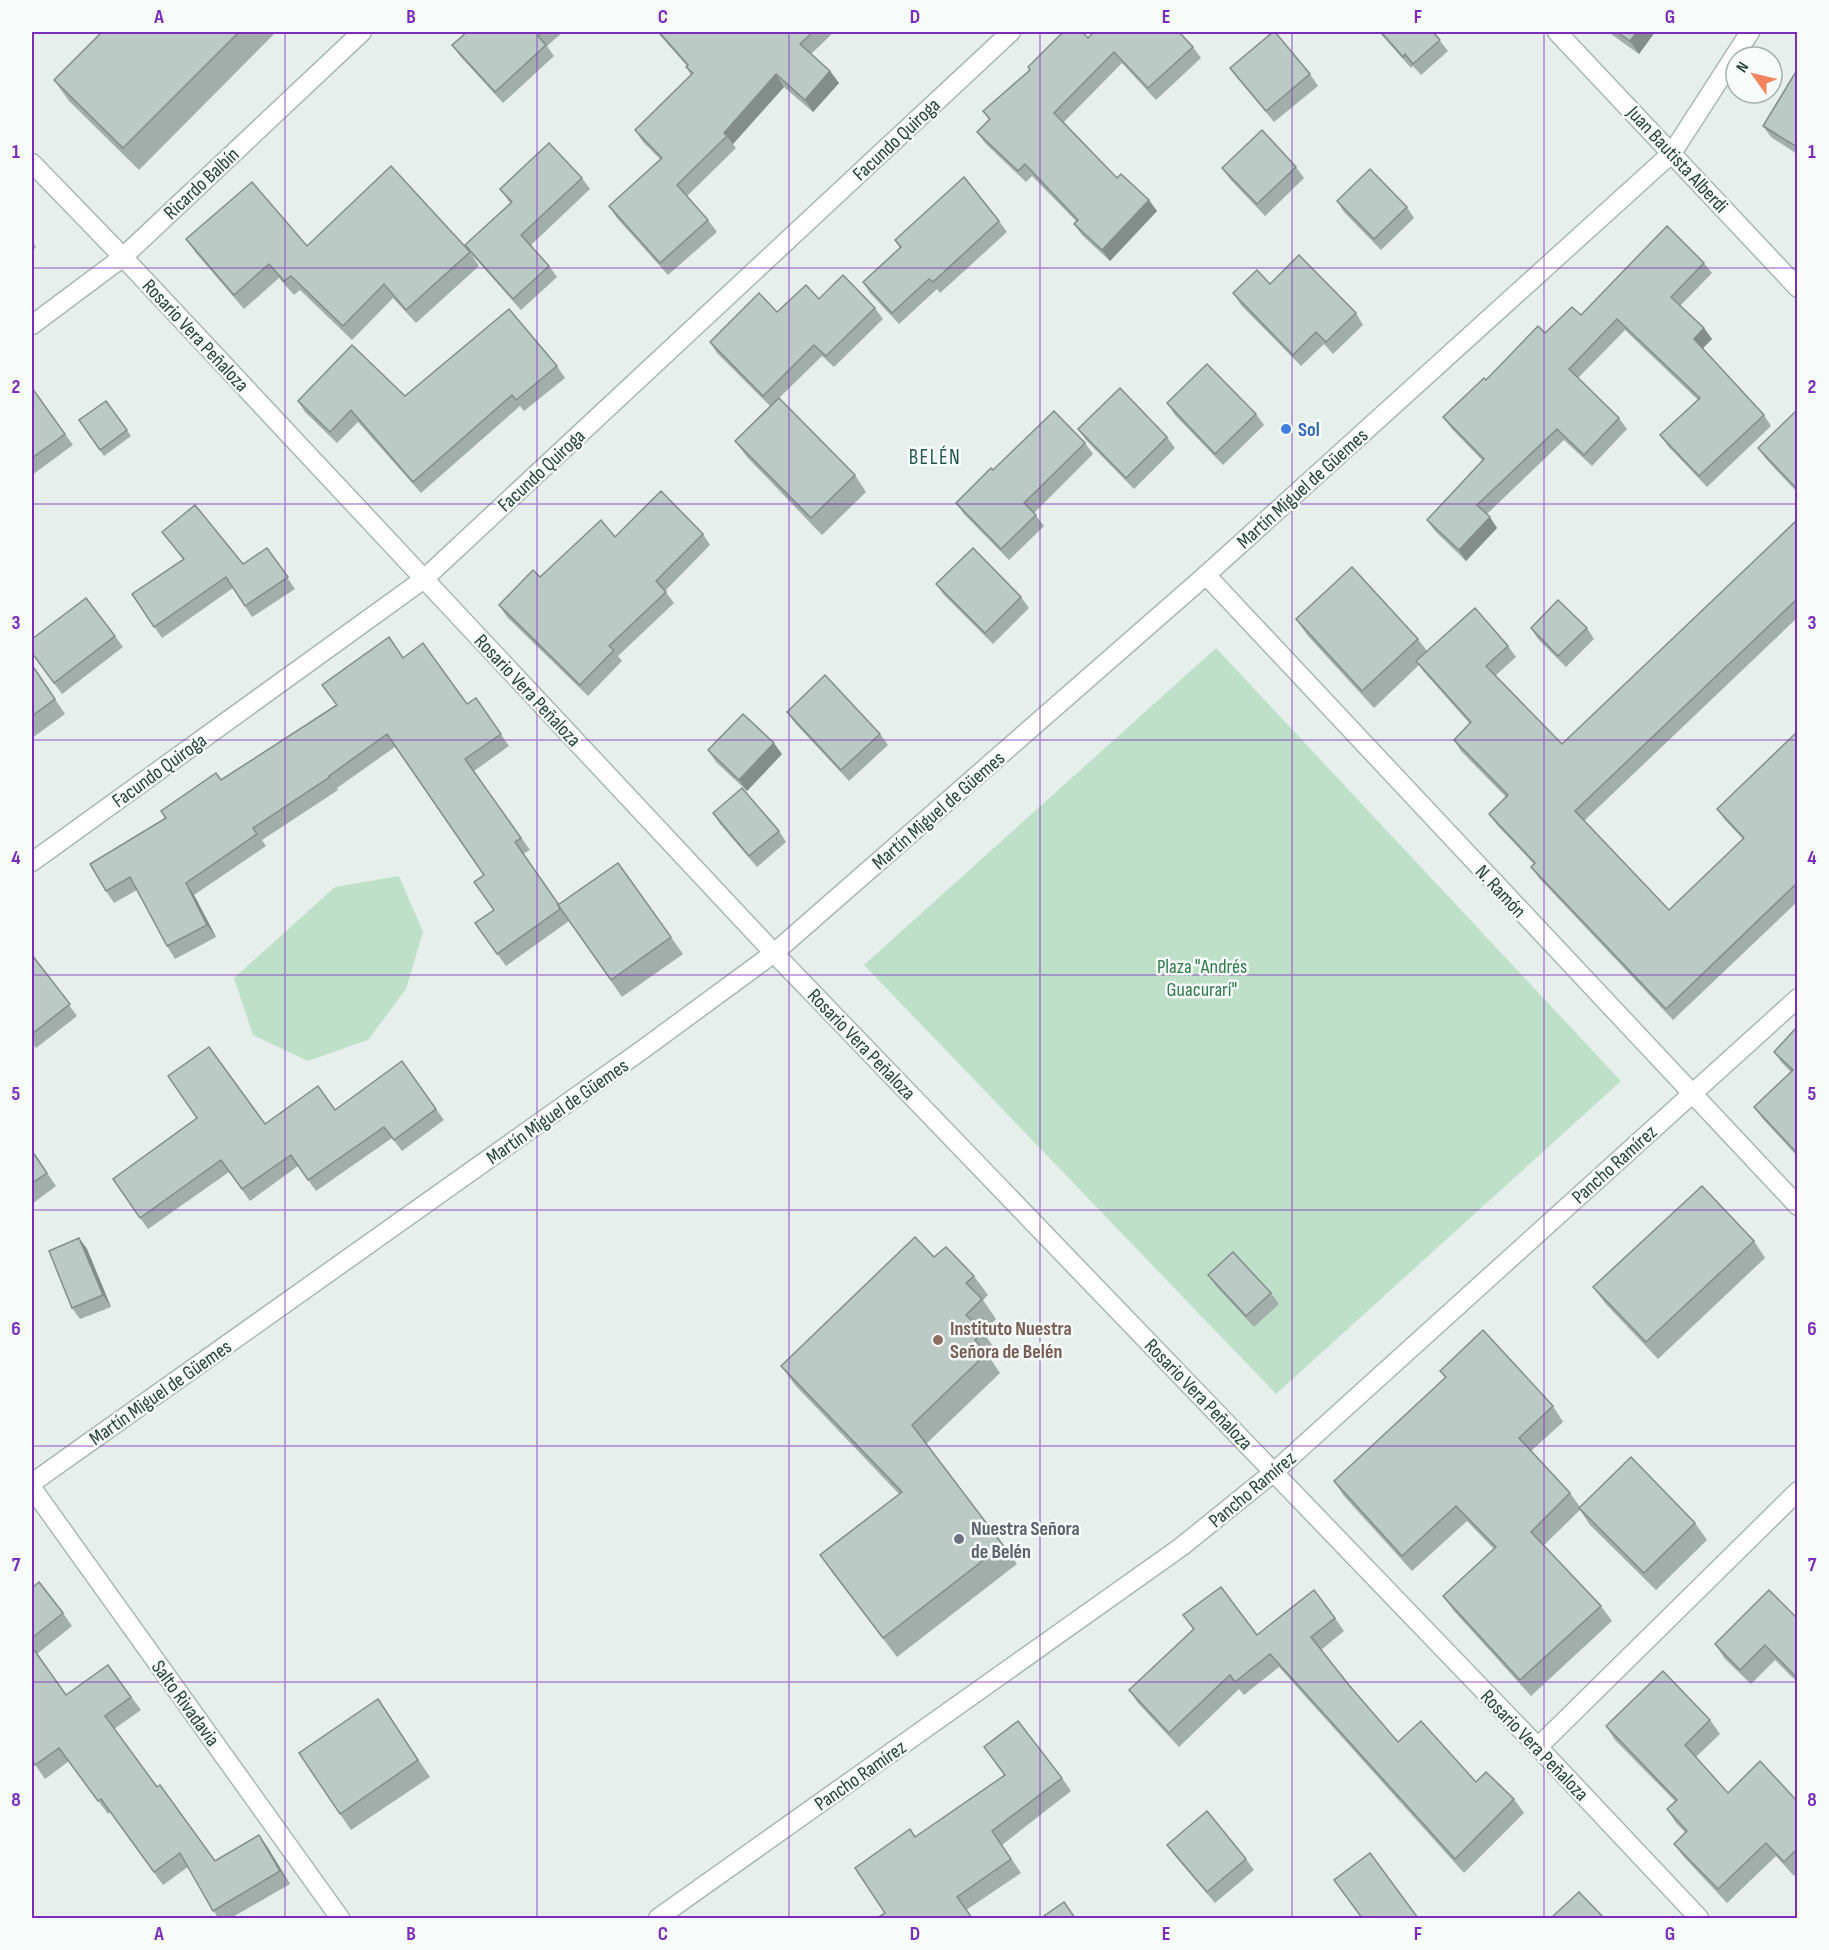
<svg xmlns="http://www.w3.org/2000/svg" width="1829" height="1950" viewBox="0 0 1829 1950" font-family="'Sofia Sans Condensed',sans-serif">
<style>
.green{fill:#bfe0c8}
.lines{fill:none;stroke-linecap:round;stroke-linejoin:round}
.minor-casing{stroke:#a8b8b2;stroke-width:21}
.minor{stroke:#fff;stroke-width:18}
.wall{fill:#a1aea9}
.shaded-wall{fill:#838d89}
.building{fill:#bbcac4;stroke:#838d89;stroke-width:1.5}
.grid{fill:none;stroke:#7b2cbf;stroke-width:1.5;stroke-opacity:0.55}
.shop-dot{fill:#3f7fe0;stroke:#f7fbf9;stroke-width:2}
.education-dot{fill:#8d6e63;stroke:#f7fbf9;stroke-width:2}
.worship-dot{fill:#6b7280;stroke:#f7fbf9;stroke-width:2}
.labels{text-anchor:middle;stroke-width:5;stroke-linejoin:round;paint-order:stroke}
.street-label{font-size:20px;fill:#24423a;stroke:#f7fbf9}
.shop-label{font-size:20px;font-weight:bold;fill:#366cbe;stroke:#f7fbf9;text-anchor:start}
.park-label{font-size:20px;fill:#2d7a4b;stroke:#f7fbf9}
.education-label{font-size:20px;font-weight:bold;fill:#785e54;stroke:#f7fbf9;text-anchor:start}
.worship-label{font-size:20px;font-weight:bold;fill:#5b616d;stroke:#f7fbf9;text-anchor:start}
.neighbourhood-label{font-size:21px;letter-spacing:1.5px;fill:#1f5548;stroke:#f7fbf9}
.neatline{fill:none;stroke:#7b2cbf;stroke-width:2}
.grid-label{font-size:20px;text-anchor:middle;font-weight:bold;fill:#7b2cbf}
</style>
<rect width="100%" height="100%" fill="#e6efeb"/>
<!-- green -->
<g class="green">
<path d="M1216 648 1621 1081 1276 1394 864 965Z"/>
<path d="M399 876 423 932 406 989 368 1040 308 1061 253 1035 234 978 335 887Z"/>
</g>
<g class="lines">
<!-- minor casing -->
<g class="minor-casing">
<g id="minor">
<path d="M1557 32 1798 288"/>
<path d="M32 163 123 257 774 953 1538 1747 1699 1918"/>
<path d="M32 325 123 257 362 32"/>
<path d="M1206 575 1798 1206"/>
<path d="M32 862 424 579 1011 32"/>
<path d="M32 1483 642 1050 774 953 1206 575 1672 153 1750 32"/>
<path d="M32 1488 340 1918"/>
<path d="M1538 1747 1798 1491"/>
<path d="M658 1918 1181 1547 1274 1472 1798 998"/>
</g>
</g>
<!-- minor -->
<use href="#minor" class="minor"/>
</g>
<!-- wall -->
<g class="wall">
<path d="M102 32H276L139 170 69 101 54 80Z"/>
<path d="M467 32H563L547 46 554 56 503 103 460 56 452 45Z"/>
<path d="M657 32H834L811 54 830 71 839 83 813 112 784 87 733 144 736 148 687 196 708 220 717 232 668 275 617 218 609 206 660 159 643 142 635 130 691 75 686 67 687 66Z"/>
<path d="M1379 32H1433L1448 51 1421 75 1413 66 1411 68Z"/>
<path d="M1608 32H1655L1639 54Z"/>
<path d="M1088 38 1193 47 1201 58 1156 100 1122 63 1064 122 1117 178 1157 211 1110 261 1082 235 1074 224 1076 221 1032 176 1026 182 985 143 977 132 989 120 983 111 1030 70 1028 67Z"/>
<path d="M1230 68 1310 74 1318 86 1274 122 1238 79Z"/>
<path d="M1797 70V154L1771 137 1763 126Z"/>
<path d="M1296 167 1304 178 1265 216 1230 179 1222 168Z"/>
<path d="M582 178 590 189 531 245 549 266 557 277 521 310 473 256 465 245 511 204 500 189Z"/>
<path d="M1337 201 1407 207 1414 218 1381 250 1344 212Z"/>
<path d="M999 221 1007 232 940 293 937 289 899 324 870 293 863 282 900 248 895 240Z"/>
<path d="M186 239 307 246 470 252 479 266 416 323 393 298 352 340 300 290 294 295 279 278 244 309 196 253Z"/>
<path d="M32 240 36 247 32 252Z"/>
<path d="M1704 263 1712 273 1680 306 1704 328 1712 339 1702 349 1764 415 1771 426 1707 487 1668 446 1660 435 1698 400 1625 330 1578 378 1619 418 1627 429 1592 466 1564 440 1487 514 1497 528 1466 561 1435 531 1427 520 1483 461 1451 428 1443 417 1486 380 1545 333 1581 315Z"/>
<path d="M1270 284 1356 313 1363 325 1333 354 1324 344 1301 366 1241 305 1233 293Z"/>
<path d="M819 299 875 308 883 319 834 367 822 356 779 398 855 475 866 492 822 535 747 457 735 441 770 406 717 353 710 342 777 312Z"/>
<path d="M557 366 565 378 524 411 520 406 421 493 358 422 337 443 305 412 298 401 405 396Z"/>
<path d="M32 388 73 445 32 475Z"/>
<path d="M106 401 131 436 104 456 79 420Z"/>
<path d="M1167 403 1256 414 1264 425 1223 465 1175 415Z"/>
<path d="M1797 410V492L1766 459 1758 448Z"/>
<path d="M1078 429 1167 437 1175 448 1134 489 1086 440Z"/>
<path d="M1085 443 1093 454 1034 513 1044 526 1009 560 964 514 956 503 993 470Z"/>
<path d="M1797 520V618L1584 821 1669 910 1743 839 1725 820 1717 809 1797 732V902L1673 1020 1539 878 1531 867 1534 864 1497 825 1489 814 1506 797 1461 751 1454 740 1470 724 1424 672 1419 665 1374 708 1308 636 1296 619 1418 639 1427 651 1508 646 1516 657 1495 676 1562 744Z"/>
<path d="M162 532 243 564 267 548 295 589 252 617 233 588 162 638 132 594 183 559Z"/>
<path d="M703 534 710 545 665 591 674 603 618 656 622 661 588 696 507 617 499 605 540 577 615 537Z"/>
<path d="M936 584 1021 597 1029 608 993 644 944 595Z"/>
<path d="M1531 628H1587L1594 639 1566 667 1538 639Z"/>
<path d="M115 636 123 647 62 694 32 653Z"/>
<path d="M403 658 467 704 476 698 509 746 474 771 530 850 523 854 559 905 618 863 683 954 622 997 569 921 506 966 475 923 494 910 484 875 395 747 337 788 338 790 262 840 266 846 194 895 216 937 175 959 167 946 137 890 114 903 106 891 166 818 221 780 337 705Z"/>
<path d="M34 668 65 714 32 738V670Z"/>
<path d="M787 712 880 734 888 745 849 781 795 723Z"/>
<path d="M708 750 782 754 747 791 716 762Z"/>
<path d="M713 813 779 831 786 842 757 867 720 824Z"/>
<path d="M32 955 77 1016 36 1048 32 1043Z"/>
<path d="M1797 1027V1156L1762 1118 1754 1107 1791 1072 1782 1063 1774 1052Z"/>
<path d="M402 1061 444 1120 402 1151 392 1138 316 1191 298 1166 250 1201 229 1172 148 1229 113 1179 265 1124 335 1110Z"/>
<path d="M32 1151 56 1186 32 1204Z"/>
<path d="M79 1238 87 1249 111 1307 80 1319 72 1308Z"/>
<path d="M1754 1241 1765 1258 1658 1359 1605 1303 1593 1287Z"/>
<path d="M934 1257 974 1276 988 1295 983 1300 996 1319 983 1332 997 1352 990 1358 1000 1373 926 1444 1003 1545 1017 1564 897 1657 834 1575 820 1555 899 1494 795 1385 781 1366Z"/>
<path d="M1208 1275 1271 1293 1279 1304 1254 1327 1216 1286Z"/>
<path d="M1440 1371 1553 1406 1563 1422 1531 1451 1570 1493 1580 1507 1695 1523 1707 1540 1656 1590 1590 1525 1580 1510 1543 1546 1601 1606 1612 1621 1531 1696 1454 1611 1443 1596 1494 1549 1467 1521 1412 1571 1344 1496 1334 1481 1445 1378Z"/>
<path d="M32 1588 63 1613 72 1626 37 1654 66 1695 108 1665 141 1710 114 1729 157 1787 215 1861 259 1835 268 1848 290 1884 231 1918H218L188 1867 163 1885 110 1812 108 1814 69 1761 45 1779 32 1760Z"/>
<path d="M1183 1615 1257 1635 1335 1618 1344 1631 1321 1650 1348 1684 1398 1742 1476 1782 1514 1799 1524 1813 1464 1873 1279 1667 1244 1695 1239 1689 1179 1747 1138 1703 1129 1690 1193 1629Z"/>
<path d="M1797 1618V1682L1775 1660 1751 1684 1725 1659 1715 1644Z"/>
<path d="M378 1699 430 1777 351 1830 340 1814Z"/>
<path d="M1710 1720 1720 1734 1696 1757 1728 1793 1797 1801V1872L1794 1876 1776 1856 1727 1903 1684 1857 1674 1844 1686 1833 1676 1823 1667 1809 1675 1801 1615 1740 1606 1726Z"/>
<path d="M984 1747 1062 1778 1071 1791 1002 1845 1021 1873 966 1910 885 1913 1004 1775Z"/>
<path d="M1167 1845 1246 1859 1254 1870 1215 1903 1175 1856Z"/>
</g>
<!-- shaded-wall -->
<g class="shaded-wall">
<path d="M1637 32H1655L1639 54 1630 41Z"/>
<path d="M830 71 839 83 813 112 805 100Z"/>
<path d="M776 74 784 87 733 144 724 133Z"/>
<path d="M1149 200 1157 211 1110 261 1102 250Z"/>
<path d="M1704 328 1712 339 1701 350 1694 339Z"/>
<path d="M1490 517 1497 528 1466 561 1459 550Z"/>
<path d="M774 743 782 754 747 791 739 780Z"/>
<path d="M186 883 194 895 216 937 207 925Z"/>
<path d="M79 1238 87 1249 111 1307 103 1295Z"/>
<path d="M259 1835 268 1848 290 1884 280 1871Z"/>
</g>
<!-- building -->
<g class="building">
<path d="M102 32H239L123 148 54 80Z"/>
<path d="M467 32H543L538 36 546 45 495 92 452 45Z"/>
<path d="M659 32H813L800 44 830 71 805 100 776 74 724 133 727 136 677 185 708 220 660 263 609 206 662 158 635 130 693 73 686 67 688 65Z"/>
<path d="M1063 32H1082L1088 38 1094 32H1179L1193 47 1148 88 1114 52 1054 113 1117 178 1121 174 1149 200 1102 250 1074 224 1078 220 1025 164 1018 171 977 132 990 119 983 111 1030 70 1028 67Z"/>
<path d="M1273 32H1275L1310 74 1266 111 1230 68Z"/>
<path d="M1381 32H1433L1440 40 1413 64 1405 54 1403 57Z"/>
<path d="M1617 32H1637L1630 41Z"/>
<path d="M1797 70V147L1763 126Z"/>
<path d="M1262 130 1296 167 1257 204 1222 168Z"/>
<path d="M549 143 582 178 521 235 549 266 513 299 465 245 512 202 500 189Z"/>
<path d="M391 166 470 252 406 310 384 284 343 326 291 276 284 281 269 264 234 295 186 239 252 182 307 246Z"/>
<path d="M1370 169 1407 207 1374 239 1337 201Z"/>
<path d="M964 177 999 221 933 282 929 279 892 313 863 282 901 247 895 240Z"/>
<path d="M1667 226 1704 263 1671 297 1704 328 1694 339 1764 415 1699 476 1660 435 1700 398 1617 319 1569 369 1619 418 1584 455 1557 429 1477 505 1490 517 1459 550 1427 520 1484 459 1443 417 1484 378 1486 380 1538 326 1545 333 1572 307 1581 315Z"/>
<path d="M1299 255 1356 313 1326 342 1316 332 1293 355 1233 293 1257 270 1270 284Z"/>
<path d="M843 275 875 308 826 356 814 345 763 396 710 342 759 293 777 312 806 285 819 299Z"/>
<path d="M509 309 557 366 516 400 512 395 413 482 351 410 330 432 298 401 352 345 405 396Z"/>
<path d="M1207 364 1256 414 1215 454 1167 403Z"/>
<path d="M32 388 65 434 32 458Z"/>
<path d="M1120 388 1167 437 1126 478 1078 429Z"/>
<path d="M779 398 855 475 811 518 735 441Z"/>
<path d="M106 401 127 430 100 450 79 420Z"/>
<path d="M1797 410V489L1758 448Z"/>
<path d="M1054 411 1085 443 1024 503 1036 515 1001 549 956 503 991 468 993 470Z"/>
<path d="M661 491 703 534 656 581 666 592 609 646 614 650 580 685 499 605 533 570 540 577 601 520 615 537Z"/>
<path d="M195 505 243 564 267 548 288 577 245 606 226 577 154 627 132 594 184 559 162 532Z"/>
<path d="M1797 520V599L1575 811 1669 910 1744 838 1717 809 1797 732V883L1666 1009 1531 867 1535 863 1489 814 1508 795 1454 740 1471 722 1416 661 1475 608 1508 646 1486 666 1562 744Z"/>
<path d="M973 548 1021 597 985 633 936 584Z"/>
<path d="M1352 567 1418 639 1362 691 1296 619Z"/>
<path d="M86 598 115 636 54 683 32 653V639Z"/>
<path d="M1558 600 1587 628 1558 656 1531 628Z"/>
<path d="M389 637 403 658 423 643 467 704 476 698 501 734 465 759 521 838 515 842 559 905H558L560 909 497 954 475 923 494 910 474 882 484 875 387 734 329 776 330 777 253 828 257 834 186 883 207 925 167 946 130 877 106 891 90 864 166 818 161 811 216 773 221 780 337 705 322 685Z"/>
<path d="M34 668 55 699 32 716V670Z"/>
<path d="M825 675 880 734 841 770 787 712Z"/>
<path d="M743 714 774 743 739 780 708 750Z"/>
<path d="M742 788 779 831 749 856 713 813Z"/>
<path d="M618 863 671 937 611 980 558 905Z"/>
<path d="M32 955 70 1004 32 1034Z"/>
<path d="M1797 1027V1149L1795 1151 1754 1107 1793 1070 1774 1052Z"/>
<path d="M209 1047 265 1124 318 1086 335 1110 402 1061 436 1109 394 1140 384 1127 308 1180 291 1155 242 1189 221 1160 140 1218 113 1179 197 1118 168 1076Z"/>
<path d="M32 1151 47 1173 32 1183Z"/>
<path d="M1702 1186 1754 1241 1646 1342 1593 1287Z"/>
<path d="M915 1237 934 1257 946 1247 974 1276 966 1283 982 1299 966 1315 983 1332 975 1340 987 1353 912 1425 1003 1545 883 1638 820 1555 902 1492 781 1366Z"/>
<path d="M79 1238 103 1295 72 1308 49 1251Z"/>
<path d="M1233 1252 1271 1293 1246 1316 1208 1275Z"/>
<path d="M1483 1330 1553 1406 1519 1438 1570 1493 1531 1532 1601 1606 1520 1680 1443 1596 1496 1547 1456 1506 1402 1556 1334 1481 1446 1377 1440 1371Z"/>
<path d="M1631 1457 1695 1523 1644 1573 1579 1508Z"/>
<path d="M39 1582 63 1613 32 1638V1588Z"/>
<path d="M1221 1587 1257 1635 1314 1590 1335 1618 1311 1637 1348 1684 1398 1742 1421 1721 1476 1782 1486 1772 1514 1799 1455 1859 1270 1654 1235 1682 1230 1675 1169 1733 1129 1690 1194 1629 1183 1615Z"/>
<path d="M1769 1590 1797 1618V1678L1765 1645 1740 1670 1715 1644Z"/>
<path d="M32 1647 66 1695 108 1665 131 1697 105 1716 157 1787 160 1785 215 1861 259 1835 280 1871 213 1911 180 1853 154 1872 101 1799 98 1801 59 1748 35 1765 32 1760Z"/>
<path d="M1663 1671 1710 1720 1685 1745 1728 1793 1760 1761 1797 1801V1849L1784 1862 1766 1843 1718 1889 1674 1844 1687 1831 1667 1809 1677 1800 1606 1726Z"/>
<path d="M378 1699 418 1760 340 1814 299 1753Z"/>
<path d="M1018 1721 1062 1778 992 1831 1011 1859 957 1897 972 1918H877L885 1913 855 1868 910 1829 915 1837 1005 1775 984 1747Z"/>
<path d="M1207 1811 1246 1859 1207 1892 1167 1845Z"/>
<path d="M1370 1853 1418 1918H1362L1334 1880Z"/>
<path d="M1579 1892 1604 1918H1551Z"/>
<path d="M1064 1902 1075 1918H1041Z"/>
</g>
<!-- grid -->
<path class="grid" d="M285 32V1918M537 32V1918M789 32V1918M1040 32V1918M1292 32V1918M1544 32V1918M32 268H1798M32 504H1798M32 740H1798M32 975H1798M32 1210H1798M32 1446H1798M32 1682H1798"/>
<!-- markers -->
<circle class="shop-dot" cx="1286" cy="429" r="6"/>
<circle class="education-dot" cx="938" cy="1340" r="6"/>
<circle class="worship-dot" cx="959" cy="1539" r="6"/>
<g class="labels">
<!-- street labels -->
<g class="street-label">
<text transform="translate(896 139) rotate(-43)" y="7">Facundo Quiroga</text>
<text transform="translate(1678 159) rotate(47)" y="7">Juan Bautista Alberdi</text>
<text transform="translate(201 183) rotate(-43)" y="7">Ricardo Balbín</text>
<text transform="translate(196 335) rotate(47)" y="7">Rosario Vera Peñaloza</text>
<text transform="translate(541 470) rotate(-43)" y="7">Facundo Quiroga</text>
<text transform="translate(1302 488) rotate(-42)" y="7">Martín Miguel de Güemes</text>
<text transform="translate(528 690) rotate(47)" y="7">Rosario Vera Peñaloza</text>
<text transform="translate(159 770) rotate(-36)" y="7">Facundo Quiroga</text>
<text transform="translate(938 810) rotate(-41)" y="7">Martín Miguel de Güemes</text>
<text transform="translate(1501 891) rotate(47)" y="7">N. Ramón</text>
<text transform="translate(862 1044) rotate(46)" y="7">Rosario Vera Peñaloza</text>
<text transform="translate(557 1111) rotate(-35)" y="7">Martín Miguel de Güemes</text>
<text transform="translate(1614 1164) rotate(-42)" y="7">Pancho Ramírez</text>
<text transform="translate(160 1392) rotate(-35)" y="7">Martín Miguel de Güemes</text>
<text transform="translate(1199 1394) rotate(46)" y="7">Rosario Vera Peñaloza</text>
<text transform="translate(1252 1489) rotate(-40)" y="7">Pancho Ramírez</text>
<text transform="translate(186 1703) rotate(54)" y="7">Salto Rivadavia</text>
<text transform="translate(1535 1745) rotate(46)" y="7">Rosario Vera Peñaloza</text>
<text transform="translate(860 1775) rotate(-35)" y="7">Pancho Ramírez</text>
</g>
<!-- shop labels -->
<g class="shop-label">
<text x="1298" y="436">Sol</text>
</g>
<!-- park labels -->
<g class="park-label">
<text x="1202" y="973">Plaza "Andrés<tspan x="1202" dy="23">Guacurarí"</tspan></text>
</g>
<!-- education labels -->
<g class="education-label">
<text x="950" y="1335">Instituto Nuestra<tspan x="950" dy="23">Señora de Belén</tspan></text>
</g>
<!-- worship labels -->
<g class="worship-label">
<text x="971" y="1535">Nuestra Señora<tspan x="971" dy="23">de Belén</tspan></text>
</g>
<!-- neighbourhood labels -->
<g class="neighbourhood-label">
<text x="935" y="464">BELÉN</text>
</g>
</g>
<!-- border -->
<rect width="1829" height="1950" fill="none" stroke="#f7fbf9" stroke-width="66"/>
<!-- north arrow -->
<g transform="translate(1754 75) rotate(304)"><circle r="28" fill="#f7fbf9" stroke="#a3b1ad" stroke-width="1.5"/>
<path d="M0-4.5L10 22L0 15L-10 22Z" fill="#f4845f"/>
<text y="-9" font-size="16" font-weight="bold" text-anchor="middle" fill="#24423a">N</text>
</g>
<rect x="33" y="33" width="1763" height="1884" class="neatline"/>
<g class="grid-label">
<text x="159" y="23">A</text>
<text x="411" y="23">B</text>
<text x="663" y="23">C</text>
<text x="915" y="23">D</text>
<text x="1166" y="23">E</text>
<text x="1418" y="23">F</text>
<text x="1670" y="23">G</text>
<text x="16" y="158">1</text>
<text x="1812" y="158">1</text>
<text x="16" y="393">2</text>
<text x="1812" y="393">2</text>
<text x="16" y="629">3</text>
<text x="1812" y="629">3</text>
<text x="16" y="864">4</text>
<text x="1812" y="864">4</text>
<text x="16" y="1100">5</text>
<text x="1812" y="1100">5</text>
<text x="16" y="1335">6</text>
<text x="1812" y="1335">6</text>
<text x="16" y="1571">7</text>
<text x="1812" y="1571">7</text>
<text x="16" y="1806">8</text>
<text x="1812" y="1806">8</text>
<text x="159" y="1940">A</text>
<text x="411" y="1940">B</text>
<text x="663" y="1940">C</text>
<text x="915" y="1940">D</text>
<text x="1166" y="1940">E</text>
<text x="1418" y="1940">F</text>
<text x="1670" y="1940">G</text>
</g>
</svg>
